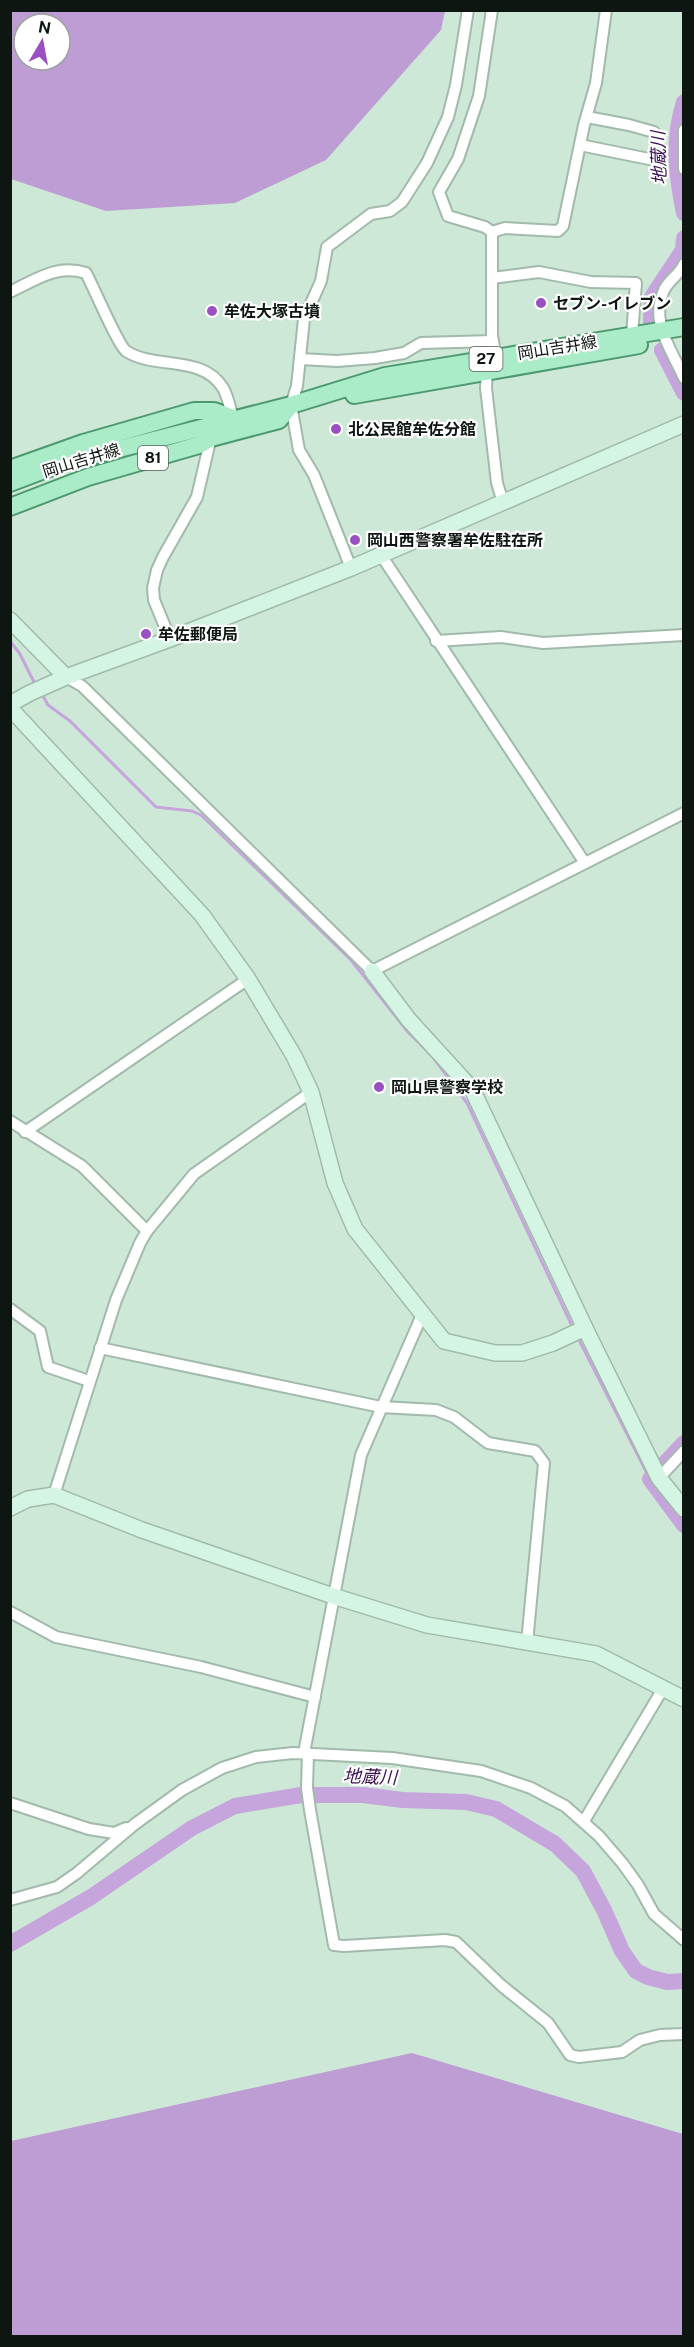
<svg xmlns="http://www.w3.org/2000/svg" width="694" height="2347" viewBox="0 0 694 2347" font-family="'Public Sans','Noto Sans JP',sans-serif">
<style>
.forest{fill:#bd9dd4;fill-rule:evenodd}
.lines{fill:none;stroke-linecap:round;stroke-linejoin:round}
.stream{stroke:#c5a5dc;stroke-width:3}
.river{stroke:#c5a5dc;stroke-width:16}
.street-casing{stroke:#a1baaa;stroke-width:14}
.secondary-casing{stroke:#a1baaa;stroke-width:18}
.primary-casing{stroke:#4d996f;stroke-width:20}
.street{stroke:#fff;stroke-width:10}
.secondary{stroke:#d4f5e3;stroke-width:15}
.primary{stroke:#a9ecc7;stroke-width:16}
.poi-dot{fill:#9850c3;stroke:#fff;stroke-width:2}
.labels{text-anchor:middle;stroke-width:4.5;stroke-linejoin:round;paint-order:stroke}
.shield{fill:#fff;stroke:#565c58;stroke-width:1.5}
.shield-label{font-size:15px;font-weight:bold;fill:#0d1610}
.poi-label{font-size:16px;font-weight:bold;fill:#0d1610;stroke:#fff;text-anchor:start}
.street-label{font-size:16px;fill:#0d1610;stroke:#fff}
.water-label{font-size:18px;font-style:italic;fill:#3c1253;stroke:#fff}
</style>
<rect width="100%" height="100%" fill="#cee8d7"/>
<!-- forest -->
<g class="forest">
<path d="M11 10H445V11L441 30 326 160 235 203 106 211 11 179ZM24 24H60V60H24Z"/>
<path d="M412 2053 683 2134V2336H11V2141Z"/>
</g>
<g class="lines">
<!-- stream -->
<g class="stream">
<path d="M10 641 20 654 36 686"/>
<path d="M42 694 48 705 70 721 156 807 192 811 201 815 351 960 408 1032 433 1057 467 1103 574 1330"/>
<path d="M578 1338 650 1479"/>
</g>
<!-- river -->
<g class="river">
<path d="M684 102C672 140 676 174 684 213"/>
<path d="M651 322 652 297 683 250 684 238"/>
<path d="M662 350 684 393"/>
<path d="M684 1443 650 1479 684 1525"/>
<path d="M10 1944 91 1897 192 1828 235 1806 301 1795H363L403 1800 466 1802 496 1809 555 1844 583 1871 604 1910 622 1951 636 1971 648 1977 667 1982 684 1981"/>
</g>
<!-- street casing -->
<g class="street-casing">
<g id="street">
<path d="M492 10 479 96 458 159 439 192 448 216 485 227 492 232V336L497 363"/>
<path d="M587 117 629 125 654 132"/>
<path d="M684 130V169"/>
<path d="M580 145 649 159"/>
<path d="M492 232 505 228 558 231 563 226 584 125 596 83 606 10"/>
<path d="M684 264C680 274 669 280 664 290 649 322 672 350 684 378"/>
<path d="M492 278 539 272 591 282 636 283 632 335"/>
<path d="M10 292C37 279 57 264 86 273 93 286 118 345 126 351 155 370 202 354 223 388 228 396 230 409 233 418"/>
<path d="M300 359 337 361 375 358 404 353 421 343 493 341"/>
<path d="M487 367 486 388 497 483 503 502"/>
<path d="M381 555 585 863"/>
<path d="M351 568 314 475 299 450 291 405 297 386 304 319 321 281 327 247 371 214 390 211 402 202 427 163 448 117 456 85 468 10"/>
<path d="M170 639 154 600 153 588 157 570 163 557 197 497 211 437"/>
<path d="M436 641 501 637 543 643 684 635"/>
<path d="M66 677 82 686 372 971 684 813"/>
<path d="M10 1121 82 1166 147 1231"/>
<path d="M25 1132 248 979"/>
<path d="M10 1309 40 1331 48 1367 89 1381"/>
<path d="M100 1348 381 1407 436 1410 454 1417 488 1443 535 1451 544 1463 527 1643"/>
<path d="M659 1478 684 1451"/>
<path d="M54 1495 116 1300 140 1243 147 1231 194 1174 311 1092"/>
<path d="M10 1612 56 1637 201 1667 315 1697"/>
<path d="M304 1753 361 1455 422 1315"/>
<path d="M308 1753 307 1788 310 1810 334 1945 344 1946 445 1940 456 1942 502 1986 548 2023 570 2055 579 2057 622 2052 640 2040 660 2035 684 2034"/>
<path d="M10 1803 89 1829 114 1833 126 1828"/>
<path d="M584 1821 664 1687"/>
<path d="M10 1900 57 1887 77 1873 135 1824 182 1790 222 1768 256 1757 293 1753 392 1758 481 1771 531 1788 565 1806 599 1836 623 1864 638 1885 654 1914 684 1940"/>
</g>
</g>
<!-- secondary casing -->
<g class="secondary-casing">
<g id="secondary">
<path d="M10 620 66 677"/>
<path d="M10 704 30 693 66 677 170 639 351 568 684 424"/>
<path d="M10 708 202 915 248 979 294 1056 311 1092 335 1183 355 1229 444 1341 495 1353H522L553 1343 585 1328"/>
<path d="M372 971 409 1020 472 1089 585 1328 659 1478 684 1509"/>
<path d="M10 1508 28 1499 54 1495 142 1530 333 1596 427 1625 596 1654 684 1699"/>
</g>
</g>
<!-- primary casing -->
<g class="primary-casing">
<g id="primary">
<path d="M354 395 639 345"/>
<path d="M10 469 83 443 194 411H214L233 418"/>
<path d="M10 483 60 464 291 405 385 376 684 327"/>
<path d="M10 507 88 477 199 445 211 438 279 420 291 405"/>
</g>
</g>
<!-- street -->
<use href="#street" class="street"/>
<!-- secondary -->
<use href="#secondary" class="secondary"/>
<!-- primary -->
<use href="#primary" class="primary"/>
</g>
<!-- markers -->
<g class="poi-dot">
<circle cx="541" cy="303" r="6"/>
<circle cx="212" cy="311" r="6"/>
<circle cx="336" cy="429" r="6"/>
<circle cx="355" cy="540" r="6"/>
<circle cx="146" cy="634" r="6"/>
<circle cx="379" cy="1087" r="6"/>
</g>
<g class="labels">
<!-- shield labels -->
<g class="shield">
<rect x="469.5" y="347" width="33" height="24" rx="4.5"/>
<rect x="138" y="446" width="30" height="24" rx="4.5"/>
</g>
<g class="shield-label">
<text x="486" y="364">27</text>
<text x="153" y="463">81</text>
</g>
<!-- poi labels -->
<g class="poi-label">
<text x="553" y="309">セブン-イレブン</text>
<text x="224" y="317">牟佐大塚古墳</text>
<text x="348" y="435">北公民館牟佐分館</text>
<text x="367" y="546">岡山西警察署牟佐駐在所</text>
<text x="158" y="640">牟佐郵便局</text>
<text x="391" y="1093">岡山県警察学校</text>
</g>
<!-- street labels -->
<g class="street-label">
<text transform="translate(557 347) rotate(-9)" y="6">岡山吉井線</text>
<text transform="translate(81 460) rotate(-17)" y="6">岡山吉井線</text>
</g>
<!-- water labels -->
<g class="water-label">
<text transform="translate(659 158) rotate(-92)" y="6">地蔵川</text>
<text transform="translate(370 1777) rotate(2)" y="6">地蔵川</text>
</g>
</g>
<!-- border -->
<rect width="694" height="2347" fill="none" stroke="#0d1610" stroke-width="24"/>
<!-- north arrow -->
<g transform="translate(42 42) rotate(10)"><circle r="28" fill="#ffffff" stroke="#9ea29f" stroke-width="1.5"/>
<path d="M0-4.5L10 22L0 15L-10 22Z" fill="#9850c3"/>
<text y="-9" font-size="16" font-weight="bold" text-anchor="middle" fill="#0d1610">N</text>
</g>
</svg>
